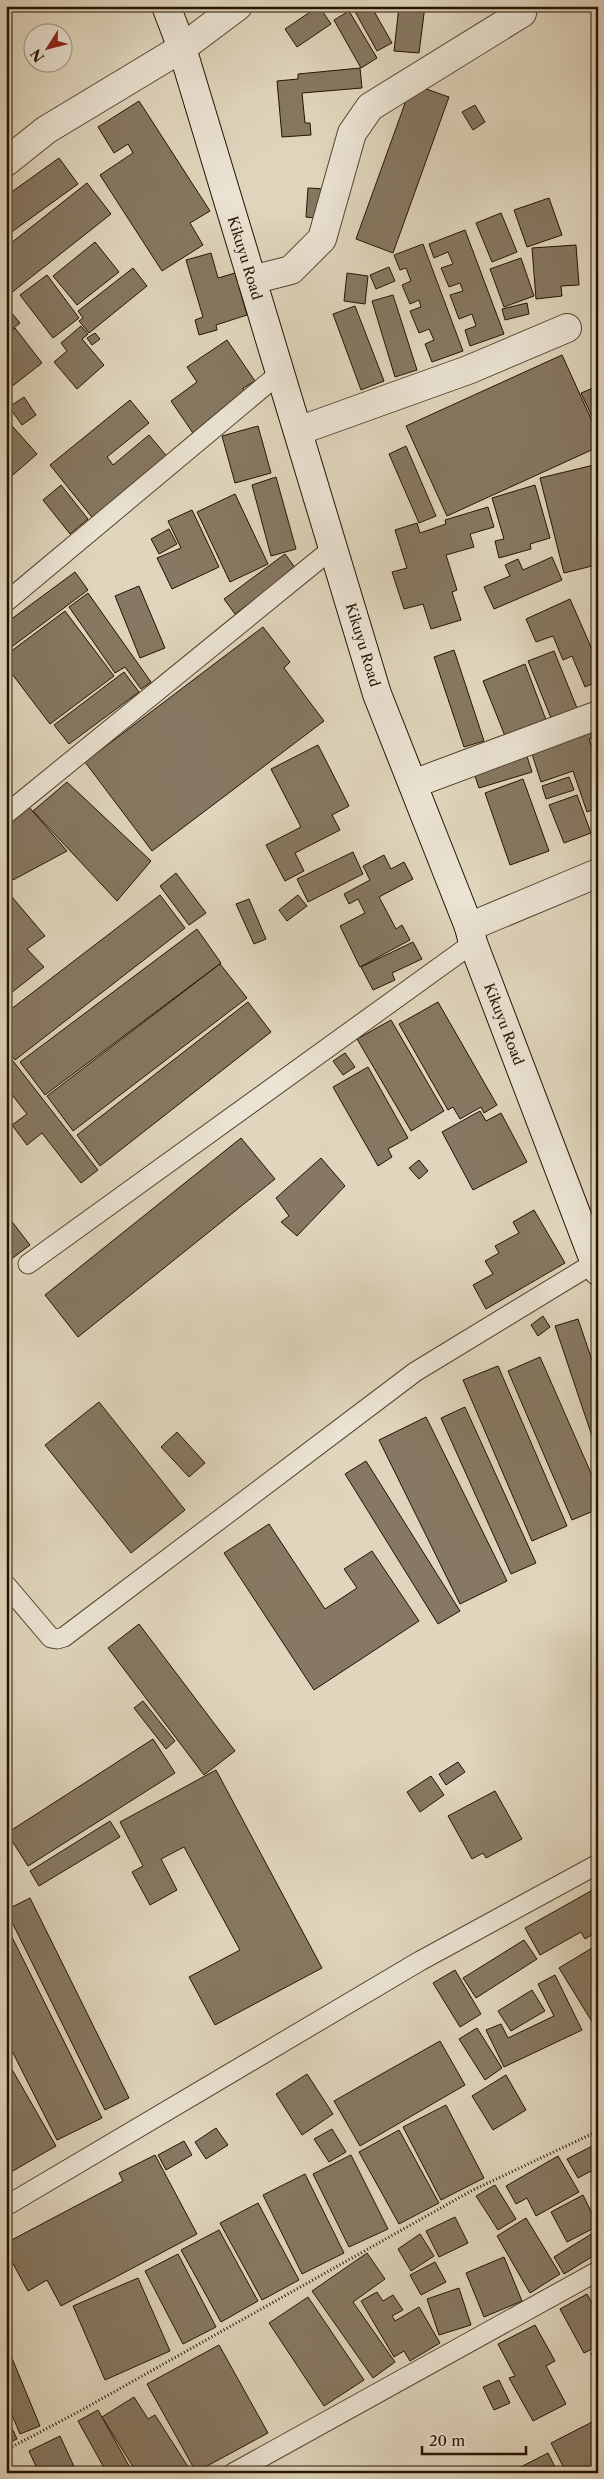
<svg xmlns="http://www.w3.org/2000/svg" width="604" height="2479" viewBox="0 0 604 2479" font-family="'Libre Caslon Text',serif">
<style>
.building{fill:#867862;stroke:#251300}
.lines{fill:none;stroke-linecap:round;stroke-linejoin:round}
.lane-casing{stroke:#54442f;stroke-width:21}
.street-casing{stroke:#54442f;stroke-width:30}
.secondary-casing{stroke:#251300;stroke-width:30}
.path{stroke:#251300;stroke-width:3;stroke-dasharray:1 2.5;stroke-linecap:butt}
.lane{stroke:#ebe4d4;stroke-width:19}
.street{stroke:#ebe4d4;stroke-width:28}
.secondary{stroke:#ebe4d4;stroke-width:28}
.labels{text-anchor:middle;stroke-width:5;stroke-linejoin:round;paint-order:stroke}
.street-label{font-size:14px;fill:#251300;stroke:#ebe4d4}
</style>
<rect width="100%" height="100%" fill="#e0d6bd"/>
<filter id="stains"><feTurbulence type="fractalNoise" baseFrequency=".004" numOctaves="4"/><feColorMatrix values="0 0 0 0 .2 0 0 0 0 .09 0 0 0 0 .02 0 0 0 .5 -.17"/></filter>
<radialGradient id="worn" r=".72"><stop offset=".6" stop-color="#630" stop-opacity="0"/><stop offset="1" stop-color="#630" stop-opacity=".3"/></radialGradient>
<!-- building -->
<g class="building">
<path d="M319 6 331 24 297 47 285 29Z"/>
<path d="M356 6H371L392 43 377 51 353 8Z"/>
<path d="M399 6H425L419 53 394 51Z"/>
<path d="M349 11 377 58 361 68 334 20Z"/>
<path d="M360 68 362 88 302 93 305 123H310L311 135 282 137 277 81 298 79V74Z"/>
<path d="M412 84 449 97 393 253 356 239Z"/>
<path d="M139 101 210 211 190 223 203 245 162 271 100 175 133 153 128 144 114 153 98 127Z"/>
<path d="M475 105 485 122 473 130 462 112Z"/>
<path d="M59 158 78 184 6 236V196Z"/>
<path d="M87 183 111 214 6 297V247Z"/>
<path d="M308 188 325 189 323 219 306 217Z"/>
<path d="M549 198 562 235 527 247 514 210Z"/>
<path d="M501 213 517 252 492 262 476 223Z"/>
<path d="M465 230 504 334 470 346 465 330 476 326 472 314 459 319 450 295 463 291 460 283 449 287 441 268 453 264 448 252 434 258 429 244Z"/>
<path d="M95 242 119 272 77 305 53 276Z"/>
<path d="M423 244 463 351 432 362 425 344 434 340 429 329 419 333 410 311 421 307 419 300 410 304 402 285 411 281 406 268 400 270 394 255Z"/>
<path d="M576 245 579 285 561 286 562 296 536 299 532 248Z"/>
<path d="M211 253 218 278 235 273 247 315 216 325 217 330 199 335 195 320 203 317 186 260Z"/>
<path d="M521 258 534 296 504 307 490 269Z"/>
<path d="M389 267 395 281 376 289 370 275Z"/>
<path d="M133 268 147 286 89 333 79 321 83 318 78 311Z"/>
<path d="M347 273 368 276 365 304 344 301Z"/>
<path d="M47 275 79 318 53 338 20 295Z"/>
<path d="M393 295 417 370 395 377 372 301Z"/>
<path d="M527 303 529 314 505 320 502 309Z"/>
<path d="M6 306 20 323 6 334Z"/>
<path d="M355 306 384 381 361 390 333 314Z"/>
<path d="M81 326 88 334 82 339 104 365 77 389 54 362 67 351 61 343Z"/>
<path d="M15 328 42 363 6 391V336Z"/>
<path d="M95 333 100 339 92 345 87 338Z"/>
<path d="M227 340 255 381 243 388 250 398 195 436 171 401 197 382 187 367Z"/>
<path d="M562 355 598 434V447L447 516 406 426Z"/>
<path d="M598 386V427H597L581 393Z"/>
<path d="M24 397 36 415 22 425 9 407Z"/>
<path d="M130 400 149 423 107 457 113 465 149 435 169 459 95 521 50 465Z"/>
<path d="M6 419 37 454 6 481Z"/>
<path d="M258 426 271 473 235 483 222 436Z"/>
<path d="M406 446 436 516 419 523 389 454Z"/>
<path d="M598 464V548L593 549 596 565 564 573 540 478Z"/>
<path d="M276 477 296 549 271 556 252 485Z"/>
<path d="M61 485 88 519 70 534 43 500Z"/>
<path d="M535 485 550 538 530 544 531 549 499 558 495 541 504 539 492 498Z"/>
<path d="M235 494 268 564 230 582 197 512Z"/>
<path d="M488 507 494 527 470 534 474 547 446 555 457 590 452 592 461 620 431 629 423 604 404 609 392 572 407 568 395 530 417 523 420 533 446 524 445 520Z"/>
<path d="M192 510 219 567 172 589 157 558 181 548 168 521Z"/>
<path d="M169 529 177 544 159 554 151 539Z"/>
<path d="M285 554 296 569 235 614 224 599Z"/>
<path d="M552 557 562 580 494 609 484 587 510 576 505 565 518 559 523 570Z"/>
<path d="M75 572 88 590 6 651V623Z"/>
<path d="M139 586 165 648 140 658 115 596Z"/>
<path d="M88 593 151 682 141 689 125 667 115 673 69 607Z"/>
<path d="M570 599 598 663V681L585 687 572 656 563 660 553 636 536 642 526 619Z"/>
<path d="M65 611 114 676 50 724 6 666V655Z"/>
<path d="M263 627 290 662 284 668 324 721 152 851 85 762Z"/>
<path d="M454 650 484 741 464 747 434 657Z"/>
<path d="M554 651 577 708 551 718 528 661Z"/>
<path d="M525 664 546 720 505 736 483 681Z"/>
<path d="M124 672 139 692 69 744 54 725Z"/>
<path d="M598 725V736L589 739 591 745 598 743V759L596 760 598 808 587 812 573 771 541 782 530 748Z"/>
<path d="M318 745 349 806 332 815 340 830 295 853 304 871 285 881 266 845 301 827 271 769Z"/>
<path d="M525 750 532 772 479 788 472 767Z"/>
<path d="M569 777 574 790 546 799 542 786Z"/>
<path d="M523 779 549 851 510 865 485 793Z"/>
<path d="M67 782 151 861 117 901 33 811Z"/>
<path d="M577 795 591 833 564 843 549 805Z"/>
<path d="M29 807 67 851 13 880 6 867V826Z"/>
<path d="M353 852 363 874 308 902 297 879Z"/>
<path d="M384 855 391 869 404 862 413 879 379 897 396 929 402 925 410 940 360 967 340 926 365 913 358 899 349 904 344 894 370 880 363 866Z"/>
<path d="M176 873 206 913 189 925 160 886Z"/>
<path d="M160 895 185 928 15 1060 6 1048V1013Z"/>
<path d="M298 895 307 906 287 921 279 910Z"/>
<path d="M12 897 45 936 27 949 44 967 6 997V902Z"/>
<path d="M249 899 266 939 254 944 236 904Z"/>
<path d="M197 929 221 963 45 1095 20 1062Z"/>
<path d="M413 942 422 959 392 973 395 980 373 990 361 967Z"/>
<path d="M220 964 247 998 73 1131 47 1096Z"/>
<path d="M248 1002 271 1032 100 1166 77 1135Z"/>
<path d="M438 1002 497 1105 484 1113 481 1107 460 1119 453 1107 448 1110 399 1024Z"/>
<path d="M391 1020 444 1111 411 1131 357 1039Z"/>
<path d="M6 1052 98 1170 81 1183 42 1133 27 1145 12 1125 27 1114 6 1087Z"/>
<path d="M345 1053 355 1067 343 1075 333 1061Z"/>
<path d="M368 1067 408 1138 388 1149 392 1157 378 1166 333 1087Z"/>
<path d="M480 1111 486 1121 501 1113 527 1162 473 1190 442 1132Z"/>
<path d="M241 1138 275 1179 78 1337 45 1295Z"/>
<path d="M321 1158 345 1186 297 1236 281 1222 289 1216 276 1198Z"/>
<path d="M419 1160 428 1171 419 1179 409 1168Z"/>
<path d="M534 1210 565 1263 486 1309 473 1285 493 1274 485 1261 499 1253 495 1246 519 1233 513 1222Z"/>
<path d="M6 1214 30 1245 6 1263Z"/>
<path d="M543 1316 550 1327 538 1336 531 1325Z"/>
<path d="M578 1319 598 1378V1454L555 1326Z"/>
<path d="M540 1357 598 1489V1509L572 1520 508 1371Z"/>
<path d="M498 1366 567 1526 532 1541 463 1380Z"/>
<path d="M99 1402 185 1510 131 1553 45 1445Z"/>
<path d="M465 1407 536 1563 511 1574 441 1418Z"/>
<path d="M426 1417 507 1581 460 1604 379 1440Z"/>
<path d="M177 1432 205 1463 189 1477 161 1447Z"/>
<path d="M366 1461 460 1611 438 1624 345 1474Z"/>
<path d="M269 1524 325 1609 357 1588 344 1569 372 1551 419 1621 314 1690 224 1553Z"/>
<path d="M139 1624 235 1751 204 1775 108 1648Z"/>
<path d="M143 1701 175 1741 166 1749 134 1708Z"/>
<path d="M153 1739 175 1773 28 1866 7 1833Z"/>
<path d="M458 1762 465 1772 446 1785 439 1774Z"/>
<path d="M216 1770 322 1968 215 2025 189 1977 240 1950 184 1847 161 1859 177 1890 150 1905 132 1872 143 1866 120 1822Z"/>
<path d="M431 1776 444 1795 420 1812 407 1792Z"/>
<path d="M495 1791 522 1839 486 1858 483 1853 472 1859 448 1816Z"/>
<path d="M110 1821 120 1837 39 1886 30 1871Z"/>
<path d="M598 1887V1922L595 1924 598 1931 585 1939 581 1932 540 1955 525 1928Z"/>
<path d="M30 1898 129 2098 105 2110 6 1910Z"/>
<path d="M6 1925 102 2118 57 2140 6 2039Z"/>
<path d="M524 1940 537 1959 476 1998 463 1978Z"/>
<path d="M592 1948 598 1958V2022L594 2025 559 1968Z"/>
<path d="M455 1970 481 2014 460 2027 433 1983Z"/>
<path d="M555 1975 582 2030 504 2067 486 2030 501 2024 508 2038 554 2016 538 1984Z"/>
<path d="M532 1990 545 2011 511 2031 498 2011Z"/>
<path d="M477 2028 502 2068 485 2080 459 2039Z"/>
<path d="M440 2041 465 2085 360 2146 334 2101Z"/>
<path d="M6 2059 56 2146 11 2172 6 2164Z"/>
<path d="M307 2074 333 2114 302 2135 276 2094Z"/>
<path d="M506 2075 526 2110 493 2130 472 2096Z"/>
<path d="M446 2105 484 2178 441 2200 403 2127Z"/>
<path d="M216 2128 228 2145 206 2159 195 2142Z"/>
<path d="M332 2129 346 2152 329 2162 314 2139Z"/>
<path d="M399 2130 439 2203 399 2224 359 2152Z"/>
<path d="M184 2141 192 2155 166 2170 158 2155Z"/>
<path d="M598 2143V2178L596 2180 591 2171 578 2178 567 2159Z"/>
<path d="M155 2155 197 2234 61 2306 47 2280 28 2291 6 2251V2243L123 2181 119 2173Z"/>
<path d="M351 2155 388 2229 349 2247 313 2174Z"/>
<path d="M558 2156 579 2192 536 2216 527 2198 516 2204 506 2186Z"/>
<path d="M305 2174 344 2253 302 2274 263 2195Z"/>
<path d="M495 2185 516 2219 498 2230 476 2196Z"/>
<path d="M583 2195 598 2226 567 2242 551 2212Z"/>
<path d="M258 2203 299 2280 262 2300 220 2223Z"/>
<path d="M455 2217 468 2243 439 2257 426 2231Z"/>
<path d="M526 2218 560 2274 530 2293 497 2236Z"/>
<path d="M219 2230 258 2301 221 2322 181 2250Z"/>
<path d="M598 2230V2253L564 2274 554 2257Z"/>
<path d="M420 2234 434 2256 411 2271 398 2249Z"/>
<path d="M367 2253 385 2279 353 2302 395 2362 373 2378 312 2291Z"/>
<path d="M178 2254 216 2327 183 2344 145 2271Z"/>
<path d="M504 2257 522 2301 484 2317 466 2273Z"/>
<path d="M435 2262 446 2282 421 2295 410 2275Z"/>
<path d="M138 2278 170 2351 105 2380 73 2306Z"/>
<path d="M459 2288 471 2325 439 2335 427 2299Z"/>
<path d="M377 2292 383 2301 393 2295 403 2310 392 2316 395 2321 419 2307 440 2343 410 2361 404 2351 394 2357 361 2301Z"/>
<path d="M587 2294 598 2314V2346L584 2353 560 2309Z"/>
<path d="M308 2297 364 2380 324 2406 269 2323Z"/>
<path d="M535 2325 555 2361 546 2366 566 2404 533 2421 509 2378 515 2376 498 2344Z"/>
<path d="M219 2345 268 2433 196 2472 147 2384Z"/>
<path d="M598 2350V2366L591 2354Z"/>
<path d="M9 2351 40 2426 20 2434 6 2401V2353Z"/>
<path d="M499 2380 510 2403 494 2410 483 2387Z"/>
<path d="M134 2397 148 2419 155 2415 192 2473H137L102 2417Z"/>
<path d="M98 2410 133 2473H107L78 2421Z"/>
<path d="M6 2415 17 2439 6 2444Z"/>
<path d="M594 2421 598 2427V2473H571L570 2470 566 2472 551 2443Z"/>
<path d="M60 2436 77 2473H39L29 2451Z"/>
<path d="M548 2453 558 2473H509Z"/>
</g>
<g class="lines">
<!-- lane casing -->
<g class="lane-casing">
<g id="lane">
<path d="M6 602 280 373"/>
<path d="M6 814 333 548"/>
<path d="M28 1264 473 943"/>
<path d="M6 1585 51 1638 57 1639 64 1637 415 1372 594 1263"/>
<path d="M6 2206 420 1961 598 1864"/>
<path d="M233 2473 598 2271"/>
</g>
</g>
<!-- street casing -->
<g class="street-casing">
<g id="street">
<path d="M6 162 46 130 182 48 238 6"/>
<path d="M252 280 291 270 322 239 352 133 370 107 522 13"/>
<path d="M298 431 468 370 567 328"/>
<path d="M413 784 598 715"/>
<path d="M469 927 598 873"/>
</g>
</g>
<!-- secondary casing -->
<g class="secondary-casing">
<path id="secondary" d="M166 6 182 48 377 694 469 927 473 943 598 1271"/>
</g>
<!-- path -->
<path class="path" d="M6 2450 80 2411 471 2191 598 2131"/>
<!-- lane -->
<use href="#lane" class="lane"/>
<!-- street -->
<use href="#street" class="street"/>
<!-- secondary -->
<use href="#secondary" class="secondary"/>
</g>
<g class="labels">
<!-- street labels -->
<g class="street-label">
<text transform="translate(245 258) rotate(73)" y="5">Kikuyu Road</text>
<text transform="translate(363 645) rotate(73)" y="5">Kikuyu Road</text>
<text transform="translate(504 1024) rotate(69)" y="5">Kikuyu Road</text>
</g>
</g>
<!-- margin -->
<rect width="604" height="2479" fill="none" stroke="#e0d6bd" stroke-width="25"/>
<rect x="8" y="8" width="589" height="2464" fill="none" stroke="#251300" stroke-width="2.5"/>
<rect x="12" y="12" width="579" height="2454" fill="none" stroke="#251300"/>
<!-- north arrow -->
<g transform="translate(48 48) rotate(234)"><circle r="24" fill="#ebe4d4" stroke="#9c907f"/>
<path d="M0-4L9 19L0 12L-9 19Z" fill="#8f2418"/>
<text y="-8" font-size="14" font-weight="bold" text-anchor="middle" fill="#251300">N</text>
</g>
<!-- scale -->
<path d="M422 2446v8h104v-8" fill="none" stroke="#251300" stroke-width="2.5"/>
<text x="429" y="2446" font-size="15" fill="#251300" stroke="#ebe4d4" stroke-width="4" paint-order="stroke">20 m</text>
<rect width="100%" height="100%" filter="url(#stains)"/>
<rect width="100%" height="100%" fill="url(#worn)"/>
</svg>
